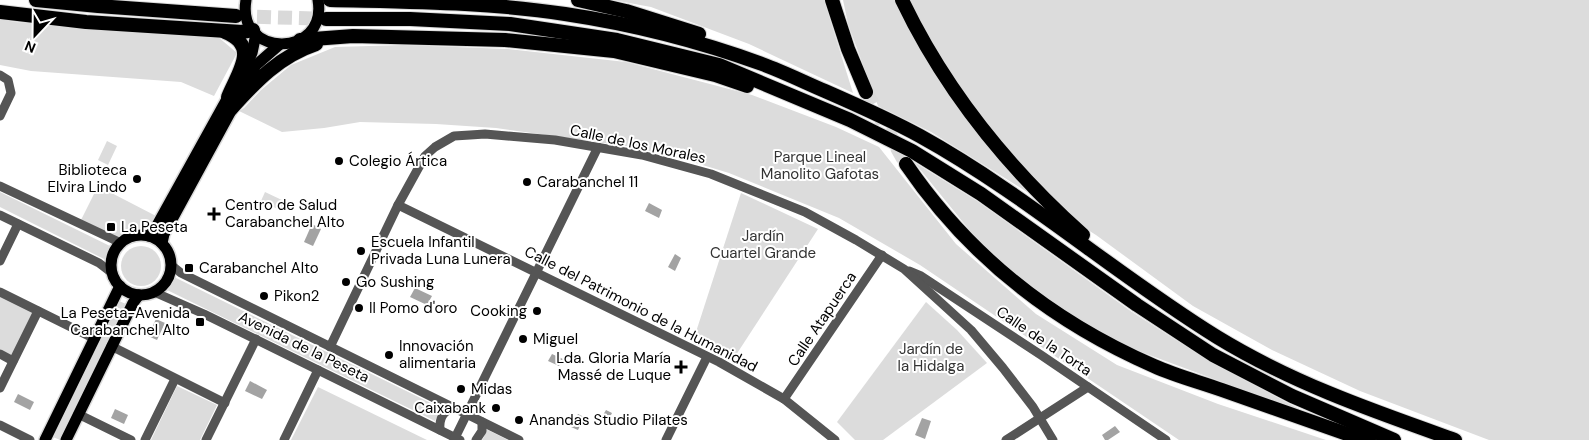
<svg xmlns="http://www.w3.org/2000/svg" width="1589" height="440" viewBox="0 0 1589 440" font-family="'DM Sans',sans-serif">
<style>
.green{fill:#dcdcdc}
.water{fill:#a3a3a3}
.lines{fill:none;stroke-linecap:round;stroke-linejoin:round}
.highway-tunnel{stroke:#d9d9d9;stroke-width:14;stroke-dasharray:14 7;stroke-linecap:butt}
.major-casing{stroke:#dbdbdb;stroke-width:14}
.highway-casing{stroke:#dbdbdb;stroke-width:16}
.minor{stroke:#555;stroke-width:9}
.major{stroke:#000;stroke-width:11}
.highway{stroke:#000;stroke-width:14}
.poi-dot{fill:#000;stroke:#fff;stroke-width:2}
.labels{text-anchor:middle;stroke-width:4;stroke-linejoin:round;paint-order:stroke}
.street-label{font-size:15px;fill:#000;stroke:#fff}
.park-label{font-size:15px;fill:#333;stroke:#fff}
.poi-label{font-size:15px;fill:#000;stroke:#fff;text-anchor:start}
</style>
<rect width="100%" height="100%" fill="#fff"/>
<!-- green -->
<g class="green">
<path d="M613 0H824L853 93 749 44 651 7Z"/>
<path d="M843 0H1589V440H1489L1360 391 1272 350 1193 306 1096 235 931 132 878 106 848 24Z"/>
<path d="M0 19 15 22 217 36 237 53 214 96 181 82 31 71 0 65Z"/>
<path d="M403 45 508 49 626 62 752 95 836 127 879 147 956 244 1036 314 1117 365 1218 404 1326 440H1179L920 265 839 218 729 173 686 160 633 147 496 128 436 124 360 122 324 128 282 132 239 111 244 108 261 90 291 65 335 47Z"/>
<path d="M107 141 117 146 108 165 98 160Z"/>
<path d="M914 162 977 201 1132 312 1210 362 1311 415 1117 343 1043 299 975 237Z"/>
<path d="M98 186 158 217 149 236C137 235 130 237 121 243L79 224Z"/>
<path d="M0 192 114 248 108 261 0 207Z"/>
<path d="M265 192 284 201 280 210 261 201Z"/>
<path d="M741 193 818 229 736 355 695 335Z"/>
<circle cx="141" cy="266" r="20"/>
<path d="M172 276 441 408 435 421 165 289Z"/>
<path d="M0 292 38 311 13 361 0 354Z"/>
<path d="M119 301 126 304 60 440 53 437Z"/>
<path d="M926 302 957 330 987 363 883 440H855L837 422Z"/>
<path d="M177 386 217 405 200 440H151Z"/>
<path d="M318 387 427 440H291Z"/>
<path d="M486 429 508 440H482L484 437Z"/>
</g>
<!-- water -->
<g class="water">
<path d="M649 203 662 210 659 218 645 211Z"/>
<path d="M312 224 321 229 313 246 304 242Z"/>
<path d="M675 254 681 258 675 271 668 267Z"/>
<path d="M415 288 432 296 427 305 410 297Z"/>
<path d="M156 319 165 323 157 340 148 336Z"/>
<path d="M552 354 563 359 559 366 548 361Z"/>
<path d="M250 381 267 390 262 399 245 391Z"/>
<path d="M18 394 34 402 30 410 14 402Z"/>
<path d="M115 409 128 415 124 424 111 418Z"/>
<path d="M606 410 612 413 606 425 599 422Z"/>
<path d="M578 414 584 417 578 430 571 427Z"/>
<path d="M922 418 931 421 925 439 915 435Z"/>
<path d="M1115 426 1120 432 1108 440H1105L1102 435Z"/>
</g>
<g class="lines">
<!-- highway-tunnel -->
<g class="highway-tunnel">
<path d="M236 16 326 19"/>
<path d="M866 92 906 164"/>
</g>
<!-- major casing -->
<g class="major-casing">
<g id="major">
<path d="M246 0C236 59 328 58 318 0"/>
<path d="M244 70 252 53 256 34"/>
<circle cx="141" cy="265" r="30"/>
<path d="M149 236 155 229 232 90"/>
<path d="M162 243 164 234 256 65 279 45"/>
<path d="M45 440 120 286"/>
<path d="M66 440 133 303 139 295"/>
</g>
</g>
<!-- highway casing -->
<g class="highway-casing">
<g id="highway">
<path d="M36 0 98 6 236 16"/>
<path d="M330 0C408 2 488 2 565 14 632 24 699 41 762 64 784 72 804 82 825 91 857 105 889 119 920 136 1025 194 1115 274 1217 337 1292 383 1373 411 1455 440"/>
<path d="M578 0 626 11 699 34"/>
<path d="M832 0 848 49 866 92"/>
<path d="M902 0C946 92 1008 168 1083 235"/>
<path d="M0 12 86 22 242 32 253 30"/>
<path d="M326 19H410L510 24 617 40 719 65 850 120 912 151 981 194 1137 305 1213 355 1292 396 1394 440"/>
<path d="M225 32C260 46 238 72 228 97"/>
<path d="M300 40 353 36 505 40 614 51 715 75 747 86"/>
<path d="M231 109C256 81 280 56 316 44"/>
<path d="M906 164C968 255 1053 322 1154 366 1176 376 1200 382 1222 390 1265 405 1308 420 1350 435L1369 440"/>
</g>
</g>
<!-- minor -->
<g class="minor">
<path d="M0 75 8 80 11 93 0 116"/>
<path d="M0 186 121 243"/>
<path d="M398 205 719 362 784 399 835 440"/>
<path d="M0 215 99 263 112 273"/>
<path d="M0 261 18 224"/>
<path d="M171 265 181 273 519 440"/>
<path d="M909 271 921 276 1041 355 1166 440"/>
<path d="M0 292 95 339"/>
<path d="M154 292 204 314 460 440"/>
<path d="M111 346 225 403"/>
<path d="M330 347 398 205 425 156 435 147 454 136 470 135 485 134 555 140 642 155 711 174 805 212 856 240 904 269 971 330 1003 368 1033 407 1053 440"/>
<path d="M0 354 13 361"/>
<path d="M0 388 38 311"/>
<path d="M784 399 882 255"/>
<path d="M78 414 131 440"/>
<path d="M0 425 30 440"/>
<path d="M440 430C439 418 443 411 454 408"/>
<path d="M145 440 175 379"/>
<path d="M206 440 256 339"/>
<path d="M284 440 318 370"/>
<path d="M454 440 598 147"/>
<path d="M476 440 482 431V422"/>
<path d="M666 440 707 357"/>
<path d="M1006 440 1088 387"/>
</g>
<!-- major -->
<use href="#major" class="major"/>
<!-- highway -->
<use href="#highway" class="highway"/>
</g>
<!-- markers -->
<g class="poi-dot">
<circle cx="339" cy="161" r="5"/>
<circle cx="137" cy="179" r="5"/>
<circle cx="527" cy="182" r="5"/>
<path d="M211.5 206.5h5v5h5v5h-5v5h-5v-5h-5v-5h5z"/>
<rect x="106" y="222" width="10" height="10" rx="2.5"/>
<circle cx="361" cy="251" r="5"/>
<rect x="184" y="263" width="10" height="10" rx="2.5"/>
<circle cx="346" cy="282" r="5"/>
<circle cx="264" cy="296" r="5"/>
<circle cx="359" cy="308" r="5"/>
<circle cx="537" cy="311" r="5"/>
<rect x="195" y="317" width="10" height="10" rx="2.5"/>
<circle cx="523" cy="339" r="5"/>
<circle cx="389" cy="355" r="5"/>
<path d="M678.5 359.5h5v5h5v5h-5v5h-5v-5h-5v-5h5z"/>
<circle cx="461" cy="389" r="5"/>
<circle cx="496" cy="408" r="5"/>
<circle cx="519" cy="420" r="5"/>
</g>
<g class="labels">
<!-- street labels -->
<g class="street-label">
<text transform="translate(638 144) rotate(12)" y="5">Calle de los Morales</text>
<text transform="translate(641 309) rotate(27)" y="5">Calle del Patrimonio de la Humanidad</text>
<text transform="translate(822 319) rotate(-56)" y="5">Calle Atapuerca</text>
<text transform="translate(1044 341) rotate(34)" y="5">Calle de la Torta</text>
<text transform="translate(304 347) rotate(26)" y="5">Avenida de la Peseta</text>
</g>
<!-- park labels -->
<g class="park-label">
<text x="820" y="162">Parque Lineal<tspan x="820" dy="17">Manolito Gafotas</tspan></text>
<text x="763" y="241">Jardín<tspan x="763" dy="17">Cuartel Grande</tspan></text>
<text x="931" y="354">Jardín de<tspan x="931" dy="17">la Hidalga</tspan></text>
</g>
<!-- poi labels -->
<g class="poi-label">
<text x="349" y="166">Colegio Ártica</text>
<text x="127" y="175" text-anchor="end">Biblioteca<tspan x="127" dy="17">Elvira Lindo</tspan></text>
<text x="537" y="187">Carabanchel 11</text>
<text x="225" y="210">Centro de Salud<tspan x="225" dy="17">Carabanchel Alto</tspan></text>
<text x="121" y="232">La Peseta</text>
<text x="371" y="247">Escuela Infantil<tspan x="371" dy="17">Privada Luna Lunera</tspan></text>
<text x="199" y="273">Carabanchel Alto</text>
<text x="356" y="287">Go Sushing</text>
<text x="274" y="301">Pikon2</text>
<text x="369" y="313">Il Pomo d'oro</text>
<text x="527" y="316" text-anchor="end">Cooking</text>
<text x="190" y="318" text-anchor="end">La Peseta-Avenida<tspan x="190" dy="17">Carabanchel Alto</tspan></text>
<text x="533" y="344">Miguel</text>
<text x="399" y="351">Innovación<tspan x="399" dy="17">alimentaria</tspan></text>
<text x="671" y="363" text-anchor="end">Lda. Gloria María<tspan x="671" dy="17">Massé de Luque</tspan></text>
<text x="471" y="394">Midas</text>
<text x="486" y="413" text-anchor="end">Caixabank</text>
<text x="529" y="425">Anandas Studio Pilates</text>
</g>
</g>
<!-- north arrow -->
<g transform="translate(35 35) rotate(202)" stroke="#ffffff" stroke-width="4" paint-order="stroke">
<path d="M0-4L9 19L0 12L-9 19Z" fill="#000000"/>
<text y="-8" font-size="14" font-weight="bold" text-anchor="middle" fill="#000000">N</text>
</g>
</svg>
